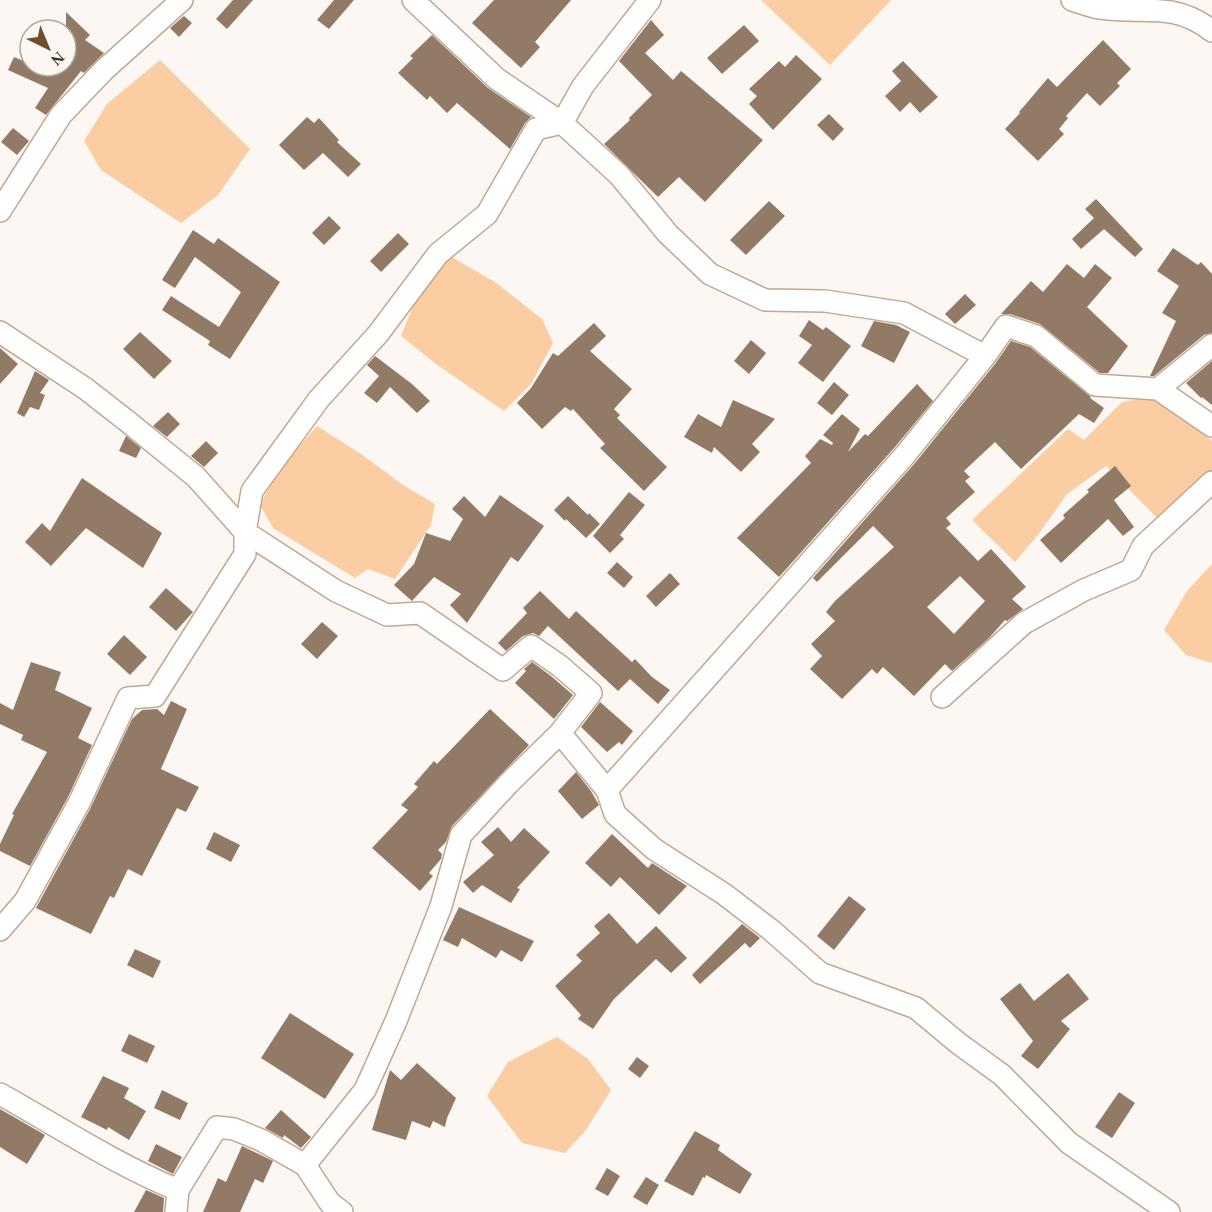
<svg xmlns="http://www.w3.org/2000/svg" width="1212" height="1212" viewBox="0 0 1212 1212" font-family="Georgia,serif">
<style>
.water{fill:#facda3}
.building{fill:#927b66;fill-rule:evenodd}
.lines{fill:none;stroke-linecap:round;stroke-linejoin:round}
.minor-casing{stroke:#c1a892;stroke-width:24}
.minor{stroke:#fff;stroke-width:21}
</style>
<rect width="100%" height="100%" fill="#fcf7f2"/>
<!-- water -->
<g class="water">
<path d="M761 0H891L830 65Z"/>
<path d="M160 60 250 149 218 195 181 223 101 170 84 141 107 104Z"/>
<path d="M446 254 495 282 542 319 553 343 531 384 504 411 436 364 401 336 416 299Z"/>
<path d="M1160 396 1212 441V474L1161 522 1106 466 1067 494 1038 535 1015 562 972 520 1068 429 1084 440 1122 402Z"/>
<path d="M317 426 361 454 403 485 435 504 431 525 395 579 368 569 355 578 273 528 260 505 276 473Z"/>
<path d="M1212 564V663L1186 655 1164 630 1187 591Z"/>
<path d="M557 1037 588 1059 611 1090 586 1130 565 1153 522 1143 487 1096 508 1062Z"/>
</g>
<!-- building -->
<g class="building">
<path d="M233 0H253L227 29 216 19Z"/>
<path d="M334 0H354L329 29 317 20Z"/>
<path d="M494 0H571L535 42 540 47 521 68 472 23Z"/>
<path d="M66 12 90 35 85 40 104 53 84 73 81 71 46 115 35 108 48 88 8 70 14 57 30 64V66H66Z"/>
<path d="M184 16 192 23 179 37 170 28Z"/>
<path d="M651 20 664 35 645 53 673 80 681 71 763 140 705 202 679 177 658 197 604 144 630 120 629 118 652 95 619 61Z"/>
<path d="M744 25 759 41 722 74 707 58Z"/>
<path d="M432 35 488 88 531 117 525 123 510 149 457 103 447 113 430 96 427 100 398 73 413 58 410 56Z"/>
<path d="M1103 40 1131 69 1117 83 1120 86 1100 106 1087 93 1066 116 1068 118 1059 129 1064 134 1038 161 1005 129 1020 113 1019 112 1048 78 1057 87Z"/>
<path d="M796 55 822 79 773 130 749 104 757 96 749 89 779 61 785 67Z"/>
<path d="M903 61 938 97 920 113 910 102 900 112 885 96 901 81 892 71Z"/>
<path d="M829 114 844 129 833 141 817 125Z"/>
<path d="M307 117 314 123 319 118 339 140 337 142 361 164 348 177 323 153 304 170 279 145Z"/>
<path d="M13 128 29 141 17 155 1 142Z"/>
<path d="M1096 199 1143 249 1135 257 1104 229 1081 249 1072 239 1094 218 1085 209Z"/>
<path d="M769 201 785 216 746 255 730 240Z"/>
<path d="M329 216 341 228 324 245 312 233Z"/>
<path d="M193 230 214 244 218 238 280 282 230 359 208 345 210 341 162 310 171 296 219 327 241 292 195 257 175 288 162 280Z"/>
<path d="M398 233 409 244 381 272 370 261Z"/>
<path d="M1173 248 1198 265 1201 262 1212 274V333L1204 335 1154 376H1150L1176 321 1162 313 1179 286 1157 271Z"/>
<path d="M1067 264 1084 278 1095 264 1112 278 1087 307 1128 346 1108 373H1100L1040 324 1010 314H1001L1031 281 1043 292Z"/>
<path d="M965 294 976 305 955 324 945 314Z"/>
<path d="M809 320 823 330 826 327 851 346 823 382 798 363 812 345 799 336Z"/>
<path d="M874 321 896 325 910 332 894 363 861 346Z"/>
<path d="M594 323 606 336 590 351 632 389 614 409 620 415 617 418 667 467 644 491 600 448 605 444 573 409 571 411 565 407 542 429 517 403 531 388 553 353 558 356Z"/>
<path d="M140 332 172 361 154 379 123 349Z"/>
<path d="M751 340 766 353 749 374 734 361Z"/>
<path d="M1011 341 1030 347 1091 397 1090 398 1104 408 1094 423 1079 414 1021 469 995 442 964 471 970 477 965 481 975 492 946 518 951 524 946 528 978 561 991 549 1026 587 1012 599 1023 609 1007 621 1005 620 989 638 952 671 945 664 914 696 883 667 877 674 872 669 842 699 810 669 822 656 811 644 835 621 826 612 835 601 894 547 873 526 817 582 813 578 915 463 995 364ZM960 576 985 601 954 634 927 607Z"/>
<path d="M0 348 18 364 0 384Z"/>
<path d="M375 356 412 384 430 401 417 413 390 387 377 403 364 393 379 376 367 365Z"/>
<path d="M1212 361V405L1202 397 1201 398 1186 383Z"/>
<path d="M35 371 49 380 40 393 45 395 39 410 30 407 24 417 17 413Z"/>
<path d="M834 382 849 395 832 415 817 403Z"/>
<path d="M917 384 933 401 895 447 779 577 737 538 811 463 805 456 820 439 832 445 833 443 823 435 842 414 860 429 848 452 865 434 868 436Z"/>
<path d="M733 400 775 419 752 444 760 452 741 472 714 447 712 453 684 437 698 414 721 427Z"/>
<path d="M168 412 180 424 167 437 153 426Z"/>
<path d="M126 436 141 448 136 458 119 451Z"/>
<path d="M206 441 218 453 204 467 191 456Z"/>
<path d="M1115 466 1131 486 1114 500 1134 527 1123 536 1108 519 1061 563 1040 540 1065 518 1063 515 1089 492 1087 490Z"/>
<path d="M82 478 162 533 143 568 86 528 51 566 25 542 42 523 50 531Z"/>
<path d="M629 492 645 505 620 535 624 539 610 553 593 536Z"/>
<path d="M500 495 544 526 518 562 511 557 467 623 450 605 461 594 434 577 412 601 394 585 414 564 426 533 450 541 463 519 452 509 464 496 485 517Z"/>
<path d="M568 496 588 515 589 513 600 524 586 538 566 519 565 521 554 510Z"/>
<path d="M617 562 633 577 624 588 607 573Z"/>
<path d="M670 573 680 584 656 607 646 596Z"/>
<path d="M166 588 193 612 176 631 149 607Z"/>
<path d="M540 591 569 619 576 611 632 662 635 659 652 677 670 690 658 704 630 679 618 691 548 626 539 636 533 633 523 636 506 651 498 643 527 613 523 608Z"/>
<path d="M322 622 338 636 317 659 301 644Z"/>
<path d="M124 635 147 657 130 675 107 654Z"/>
<path d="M31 662 61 672 55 690 92 708 78 738 92 745 68 797 30 866 0 851V844L14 815 12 814 47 752 21 740 23 735 0 724V703L13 710Z"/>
<path d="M532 662 551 676 573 695 554 719 515 683 526 671 524 669Z"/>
<path d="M171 701 187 709 161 769 199 787 186 812 177 808 142 876 128 869 114 898 110 896 91 934 36 908 90 809 132 719 142 710 157 709 164 715Z"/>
<path d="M600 702 633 731 622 745 619 742 607 752 581 727Z"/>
<path d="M490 709 529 745 452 826 446 842 438 850 442 854 441 859 429 873 433 876 420 891 372 848 408 810 401 805 418 787 414 784 434 761 437 764Z"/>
<path d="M576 772 591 791 599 805 582 819 558 791Z"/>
<path d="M498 827 511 842 524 828 550 852 517 888 520 889 511 903 482 885 473 893 463 882 494 855 481 842Z"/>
<path d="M214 832 240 845 231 862 206 849Z"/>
<path d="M612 834 648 868 652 863 687 886 659 915 620 877 611 887 585 863Z"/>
<path d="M849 896 866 909 834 950 817 936Z"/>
<path d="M459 907 534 941 522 962 501 950 496 958 462 938 458 947 443 940Z"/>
<path d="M609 913 637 944 656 926 687 958 671 973 656 959 614 999 593 1029 578 1019 581 1015 555 986 582 961 576 955 600 933 594 926Z"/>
<path d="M742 924 760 938 750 948 745 943 700 984 692 975Z"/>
<path d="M135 949 161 961 153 978 127 965Z"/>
<path d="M1068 973 1089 999 1061 1021 1070 1029 1038 1069 1021 1056 1033 1041 1000 999 1020 983 1034 1001Z"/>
<path d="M290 1013 354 1054 325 1099 261 1058Z"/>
<path d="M129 1034 155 1046 147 1063 121 1051Z"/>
<path d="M637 1057 649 1066 640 1078 628 1069Z"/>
<path d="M417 1063 456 1098 447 1118 445 1127 433 1121 430 1128 412 1121 406 1140 372 1130 390 1070 401 1080Z"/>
<path d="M103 1076 129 1088 124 1098 146 1111 129 1140 108 1127 107 1130 81 1117Z"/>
<path d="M162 1090 188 1103 180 1120 154 1108Z"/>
<path d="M1119 1092 1135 1103 1112 1138 1095 1127Z"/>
<path d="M0 1109 45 1135 27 1164 0 1147Z"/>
<path d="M281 1110 311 1137 301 1148 284 1135 283 1138 265 1128Z"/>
<path d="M695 1131 720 1145 718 1150 752 1174 740 1194 706 1175 705 1178 703 1177 693 1196 664 1181Z"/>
<path d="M156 1144 182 1157 173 1174 148 1161Z"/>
<path d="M242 1146 273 1161 263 1183 255 1179 240 1212H203L218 1178 226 1182Z"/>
<path d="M607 1168 620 1176 608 1196 595 1189Z"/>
<path d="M646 1177 659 1185 647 1205 633 1197Z"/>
<path d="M146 1190 164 1198 163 1212H134Z"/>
</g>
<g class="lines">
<!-- minor casing -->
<g class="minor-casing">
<g id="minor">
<path d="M413 0 497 79 562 123 619 175 668 234 710 274 765 300 825 301 904 313 985 356 1006 326 1036 336 1095 385 1158 389 1212 426"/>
<path d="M1072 0C1081 3 1090 6 1099 8 1142 15 1173 0 1212 31"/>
<path d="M0 211 61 115 104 70 182 0"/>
<path d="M0 332 86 389 127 421 196 477 245 532 336 591 387 615 420 613 503 670 531 646 560 666 591 693 560 733"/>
<path d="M985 356 905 455 607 790 615 814 654 849 724 894 771 930 820 973 916 1008 958 1043 1002 1075 1069 1143 1169 1212"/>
<path d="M1158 389 1212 345"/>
<path d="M942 697 1024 623 1084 590 1131 570 1143 546 1212 482"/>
<path d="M0 930 25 901 79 803 128 698 155 696 245 554V532L252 491 319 399 378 334 438 254 487 214 536 129 562 123 583 86 650 0"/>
<path d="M0 1094C59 1127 115 1164 178 1190L217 1127 234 1129 261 1140 305 1165 330 1203 342 1212"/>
<path d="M305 1165 365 1090 396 1021 441 906 461 835 508 784 560 733 607 790"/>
<path d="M176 1212 178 1190"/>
</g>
</g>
<!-- minor -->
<use href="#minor" class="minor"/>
</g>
<!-- north arrow -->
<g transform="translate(48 48) rotate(137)"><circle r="28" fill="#fcf7f2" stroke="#ada6a0" stroke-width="1.5"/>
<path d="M0-4.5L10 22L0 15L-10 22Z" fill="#724d29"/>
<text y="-9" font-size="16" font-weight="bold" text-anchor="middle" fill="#372d24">N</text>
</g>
</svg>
